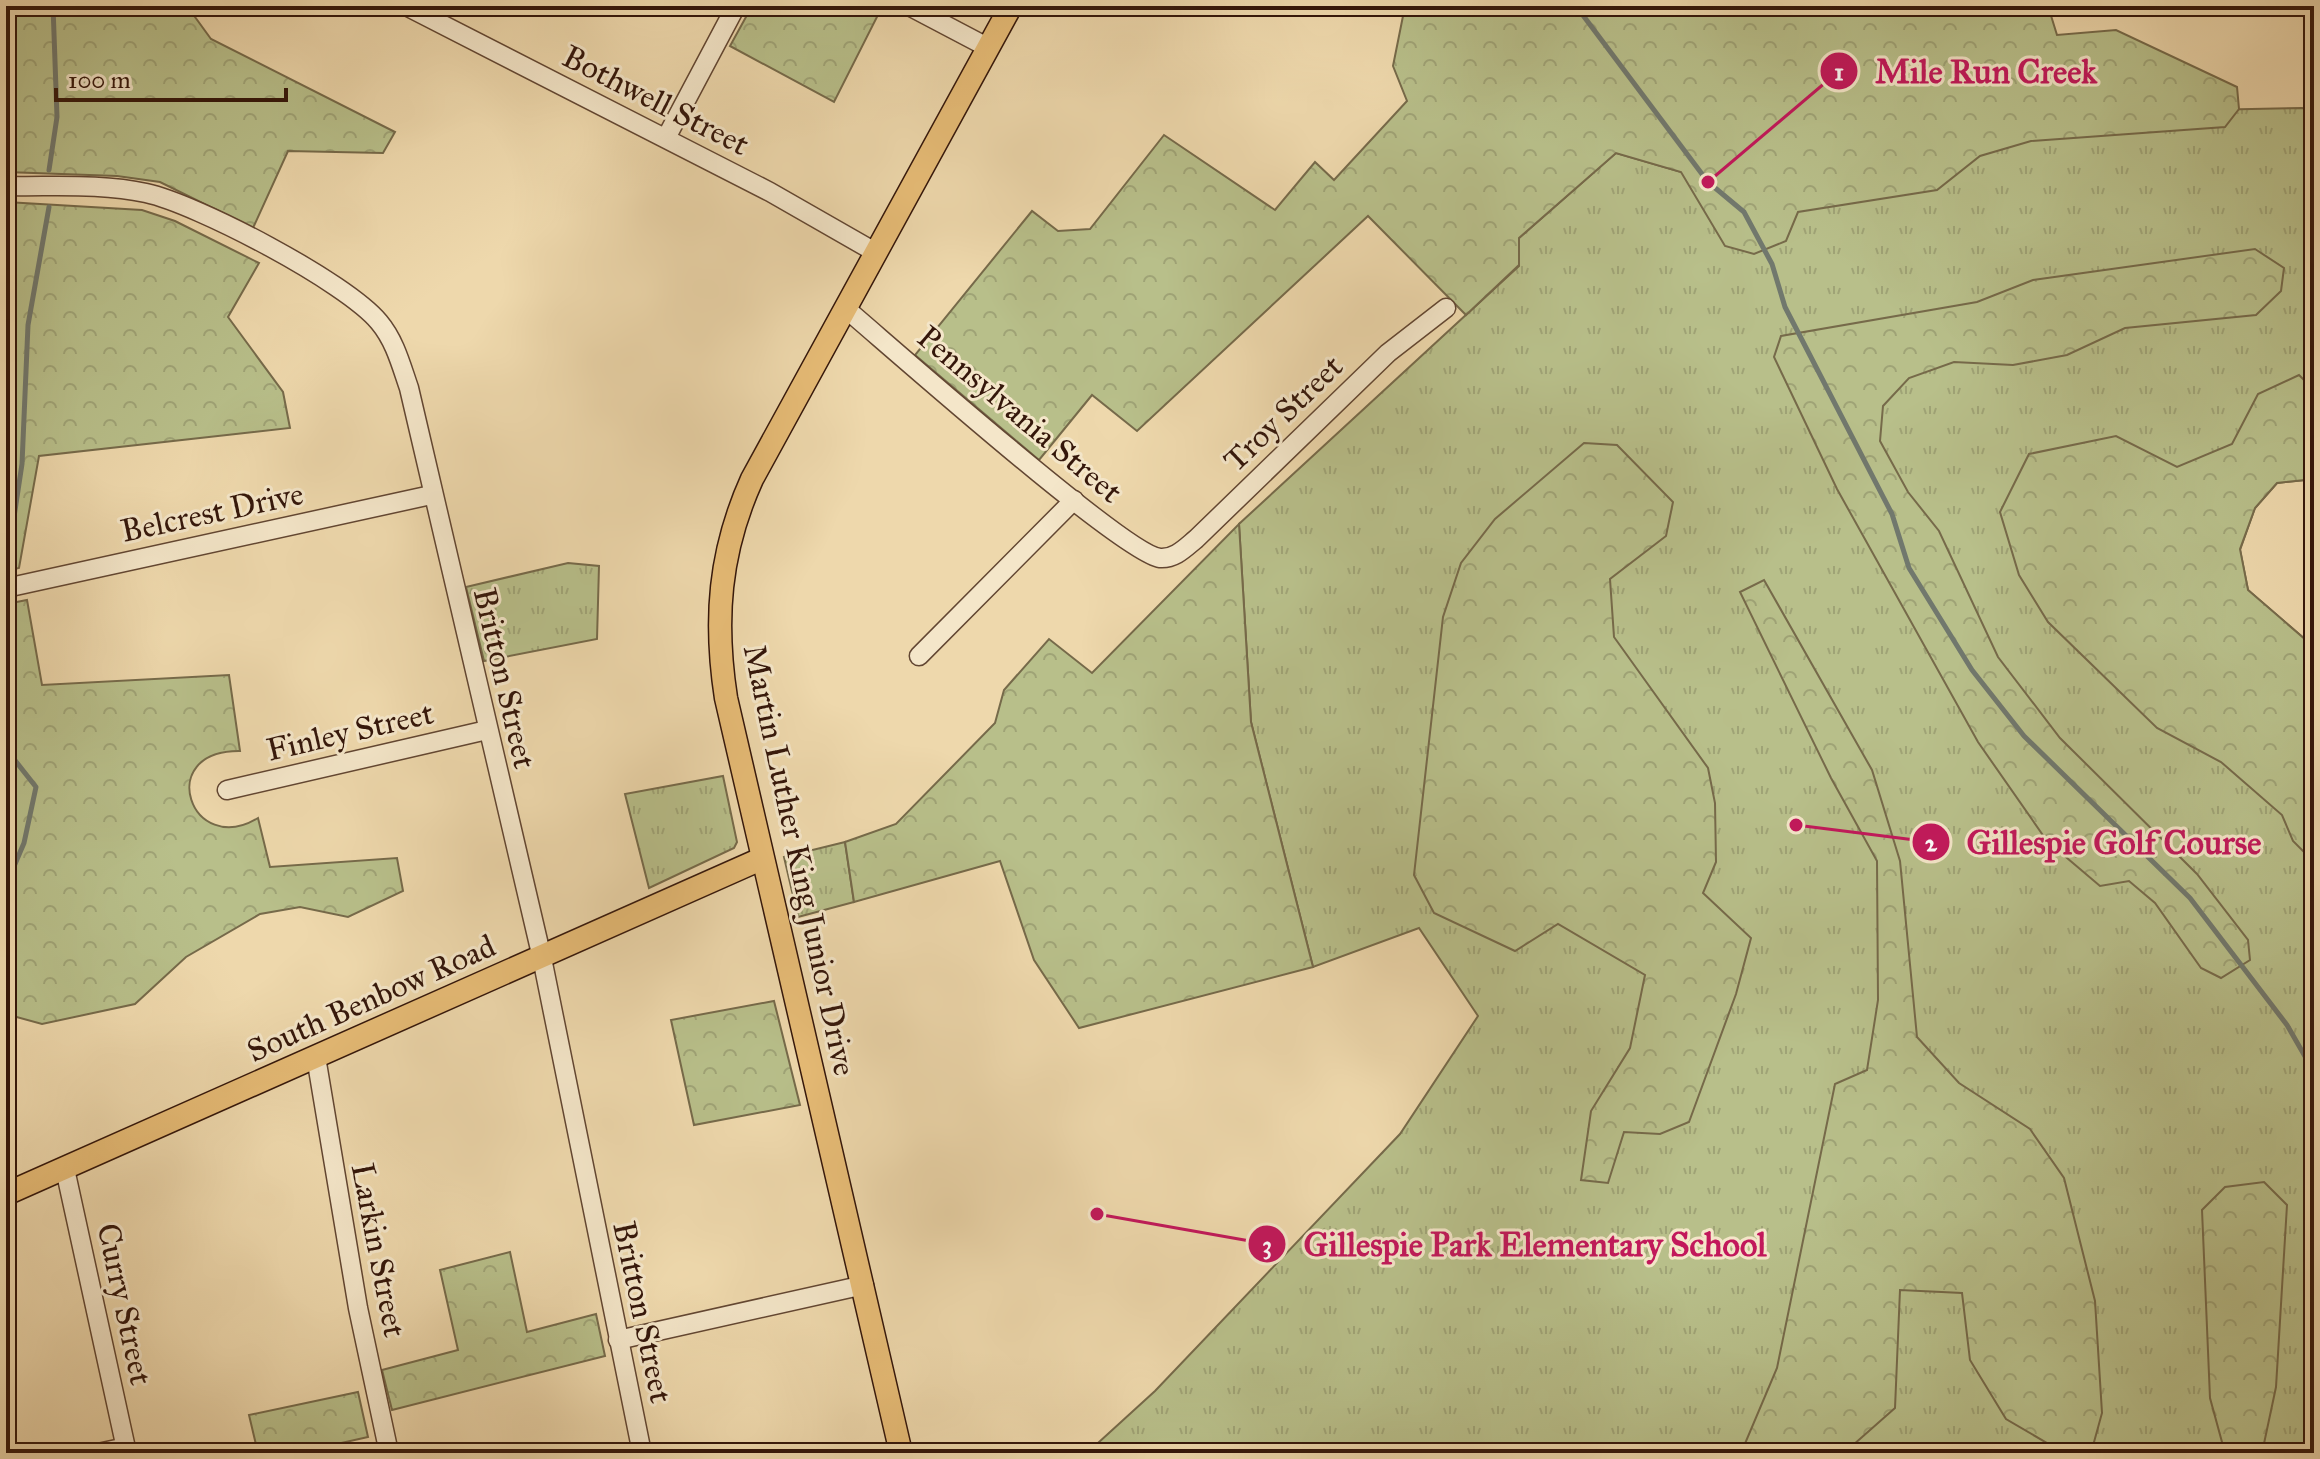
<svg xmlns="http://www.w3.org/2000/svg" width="2320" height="1459" viewBox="0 0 2320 1459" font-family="'IM FELL Great Primer',serif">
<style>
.grass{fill:url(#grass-tufts);stroke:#766a4a;stroke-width:2}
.forest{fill:url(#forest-crowns);stroke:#766a4a;stroke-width:2}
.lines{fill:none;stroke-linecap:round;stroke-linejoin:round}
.stream{stroke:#71786d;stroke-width:5}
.minor-casing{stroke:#624632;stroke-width:21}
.major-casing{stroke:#34160a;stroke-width:25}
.minor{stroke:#f4e6c9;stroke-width:18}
.major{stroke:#e7bc76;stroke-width:22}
.labels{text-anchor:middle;stroke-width:6;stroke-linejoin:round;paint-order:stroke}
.street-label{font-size:32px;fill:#34160a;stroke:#f4e6c9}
.leader{fill:none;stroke:#c2185b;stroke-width:3}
.callout-dot{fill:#c2185b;stroke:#f4e6c9;stroke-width:3}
.mark-label{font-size:24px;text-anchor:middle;font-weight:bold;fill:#fff}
.callout-label{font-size:34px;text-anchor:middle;font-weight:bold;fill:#c2185b;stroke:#f4e6c9;stroke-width:6;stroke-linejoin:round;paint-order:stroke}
</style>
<defs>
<pattern id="grass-tufts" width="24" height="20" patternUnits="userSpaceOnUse" patternTransform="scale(2)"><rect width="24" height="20" fill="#b8bf8a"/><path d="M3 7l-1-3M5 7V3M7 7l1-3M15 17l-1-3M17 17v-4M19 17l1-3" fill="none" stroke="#9fa376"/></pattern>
<pattern id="forest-crowns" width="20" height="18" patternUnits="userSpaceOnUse" patternTransform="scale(2)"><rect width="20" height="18" fill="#b8bf8a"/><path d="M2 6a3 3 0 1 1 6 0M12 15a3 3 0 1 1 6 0" fill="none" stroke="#9fa376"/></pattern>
</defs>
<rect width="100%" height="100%" fill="#eed8ac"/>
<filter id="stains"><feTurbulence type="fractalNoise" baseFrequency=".0025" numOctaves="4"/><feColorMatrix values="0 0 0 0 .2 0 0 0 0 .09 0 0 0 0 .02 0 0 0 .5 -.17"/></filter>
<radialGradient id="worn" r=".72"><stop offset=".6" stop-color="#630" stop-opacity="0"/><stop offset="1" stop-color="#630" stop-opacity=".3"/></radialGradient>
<!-- grass -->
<g class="grass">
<path d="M2302 108 2314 111V479L2277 483 2255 508 2240 550 2248 590 2314 647V1453H1087L1155 1391 1400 1134 1478 1016 1419 928 1313 967 1251 722 1239 524 1519 266V238L1616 153 1681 172 2010 114Z"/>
<path d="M568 563 599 566 597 639 484 661 466 587Z"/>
<path d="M723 776 737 842 734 848 649 888 625 794Z"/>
<path d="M845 842 854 902 798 917 784 857Z"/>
</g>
<!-- forest -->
<g class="forest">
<path d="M6 6H187L211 39 395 132 383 153 288 151 253 228 160 182 117 176 6 172Z"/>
<path d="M752 6H880L882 7 834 102 730 46Z"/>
<path d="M1405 6H2048L2057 35 2116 30 2237 87 2239 109 2225 127 2031 141 1980 156 1937 190 1798 212 1786 241 1754 254 1725 246 1681 172 1616 153 1519 238V265L1466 315 1368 216 1137 431 1092 395 1039 460 915 355 1032 211 1058 231 1090 229 1164 135 1275 210 1315 162 1334 180 1407 101 1393 66Z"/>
<path d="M6 202 142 210 175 221 259 263 228 317 283 392 290 428 39 456 19 568 6 571Z"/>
<path d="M2255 249 2284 268 2281 291 2256 315 2125 328 2067 355 2013 365 1954 362 1909 378 1883 406 1880 441 1908 492 1939 531 1998 657 2060 738 2197 874 2248 940 2250 960 2221 978 2201 968 2155 903 2129 881 2100 886 2047 841 1978 742 1837 489 1774 357 1781 336 1977 302 2033 280Z"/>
<path d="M2299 375 2314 390V479L2277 483 2255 508 2240 549 2248 590 2314 647V862L2293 841 2282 815 2221 762 2157 728 2048 622 2019 575 2000 512 2029 454 2116 436 2177 467 2232 444 2258 394Z"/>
<path d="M1584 443 1617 445 1673 502 1666 536 1610 579 1614 637 1708 768 1715 803 1716 862 1703 893 1751 938 1736 994 1689 1122 1660 1134 1624 1132 1608 1183 1581 1180 1591 1111 1630 1048 1645 975 1558 924 1515 951 1434 913 1414 875 1443 617 1461 563 1495 519Z"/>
<path d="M1239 524 1251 722 1313 967 1079 1028 1034 960 1000 861 854 902 845 842 896 824 995 723 1004 690 1049 639 1092 673Z"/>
<path d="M1764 580 1872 770 1900 861 1917 1037 1959 1083 2030 1129 2064 1178 2095 1301 2102 1413 2091 1453H2064L2006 1419 1970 1360 1962 1293 1900 1290 1895 1408 1844 1453H1741L1777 1368 1835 1084 1867 1070 1878 1000 1877 861 1831 778 1740 592Z"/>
<path d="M27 600 42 685 229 675 240 751C153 750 191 859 258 818L270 867 397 858 403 891 348 917 300 907 260 914 186 957 135 1004 42 1024 13 1016 6 1032V604Z"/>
<path d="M774 1001 800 1105 694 1125 671 1020Z"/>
<path d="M2264 1182 2287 1205 2276 1387 2262 1453H2225L2210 1398 2202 1210 2225 1187Z"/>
<path d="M510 1252 527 1332 596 1314 605 1356 392 1410 382 1370 458 1350 440 1270Z"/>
<path d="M358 1392 368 1437 297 1453H258L249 1415Z"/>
</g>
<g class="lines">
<!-- stream -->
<g class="stream">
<path d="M1576 6 1708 182 1744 212 1772 264 1785 307 1892 514 1909 568 1972 670 2024 736 2190 898 2287 1025 2314 1072"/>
<path d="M49 170 57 117 53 6"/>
<path d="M6 570 22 464 28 325 49 207"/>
<path d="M6 749 36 787 24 843 6 885"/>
</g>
<!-- minor casing -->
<g class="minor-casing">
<g id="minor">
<path d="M406 6 770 192 875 252"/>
<path d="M909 6 987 47"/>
<path d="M666 138 736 6"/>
<path d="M6 186C52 187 101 183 146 193 197 204 346 282 379 322 395 341 401 365 409 388L542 958 642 1453"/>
<path d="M845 308C890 346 1124 554 1160 558 1175 559 1185 548 1196 539L1388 353 1446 308"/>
<path d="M6 588 431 495"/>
<path d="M919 656 1074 500"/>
<path d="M227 790 487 730"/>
<path d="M316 1057 358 1308 389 1453"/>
<path d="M65 1169 127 1453"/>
<path d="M618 1340 864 1285"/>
<path d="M98 1453 126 1447"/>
</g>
</g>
<!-- major casing -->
<g class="major-casing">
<g id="major">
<path d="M6 1194 761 859"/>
<path d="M901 1453 726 698C714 620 719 552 752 479L1011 6"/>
</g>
</g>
<!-- minor -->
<use href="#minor" class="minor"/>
<!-- major -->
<use href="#major" class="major"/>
</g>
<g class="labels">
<!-- street labels -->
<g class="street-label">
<text transform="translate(656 100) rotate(27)" y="11">Bothwell Street</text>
<text transform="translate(1283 413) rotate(-44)" y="11">Troy Street</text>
<text transform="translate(1020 414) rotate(40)" y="11">Pennsylvania Street</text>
<text transform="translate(212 512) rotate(-12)" y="11">Belcrest Drive</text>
<text transform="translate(505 678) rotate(77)" y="11">Britton Street</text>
<text transform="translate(350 731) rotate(-13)" y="11">Finley Street</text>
<text transform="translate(800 860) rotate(78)" y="11">Martin Luther King Junior Drive</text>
<text transform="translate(371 998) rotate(-24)" y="11">South Benbow Road</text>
<text transform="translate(379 1250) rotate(79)" y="11">Larkin Street</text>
<text transform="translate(125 1304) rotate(78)" y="11">Curry Street</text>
<text transform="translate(643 1312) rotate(78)" y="11">Britton Street</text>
</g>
</g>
<!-- callouts -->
<path class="leader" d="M1708 182L1839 71M1796 825L1931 842M1097 1214L1267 1244"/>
<g class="callout-dot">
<circle cx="1708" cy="182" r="8"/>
<circle cx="1796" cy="825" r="8"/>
<circle cx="1097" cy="1214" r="8"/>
<circle cx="1839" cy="71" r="20"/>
<circle cx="1931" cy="842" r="20"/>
<circle cx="1267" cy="1244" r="20"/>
</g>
<g class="mark-label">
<text x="1839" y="80">1</text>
<text x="1931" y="851">2</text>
<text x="1267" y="1253">3</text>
</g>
<g class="callout-label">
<text x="1986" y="83">Mile Run Creek</text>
<text x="2114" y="854">Gillespie Golf Course</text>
<text x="1535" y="1256">Gillespie Park Elementary School</text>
</g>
<!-- margin -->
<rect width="2320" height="1459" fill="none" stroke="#eed8ac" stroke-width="32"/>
<rect x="8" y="8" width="2304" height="1443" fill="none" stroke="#34160a" stroke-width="4"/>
<rect x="16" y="16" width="2288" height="1427" fill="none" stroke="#34160a" stroke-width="2"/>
<!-- scale -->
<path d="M56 88v12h230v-12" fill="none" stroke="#34160a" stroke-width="4"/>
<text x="68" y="88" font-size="24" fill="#34160a" stroke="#f4e6c9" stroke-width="6" paint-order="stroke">100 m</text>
<rect width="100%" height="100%" filter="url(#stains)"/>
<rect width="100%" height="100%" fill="url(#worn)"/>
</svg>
